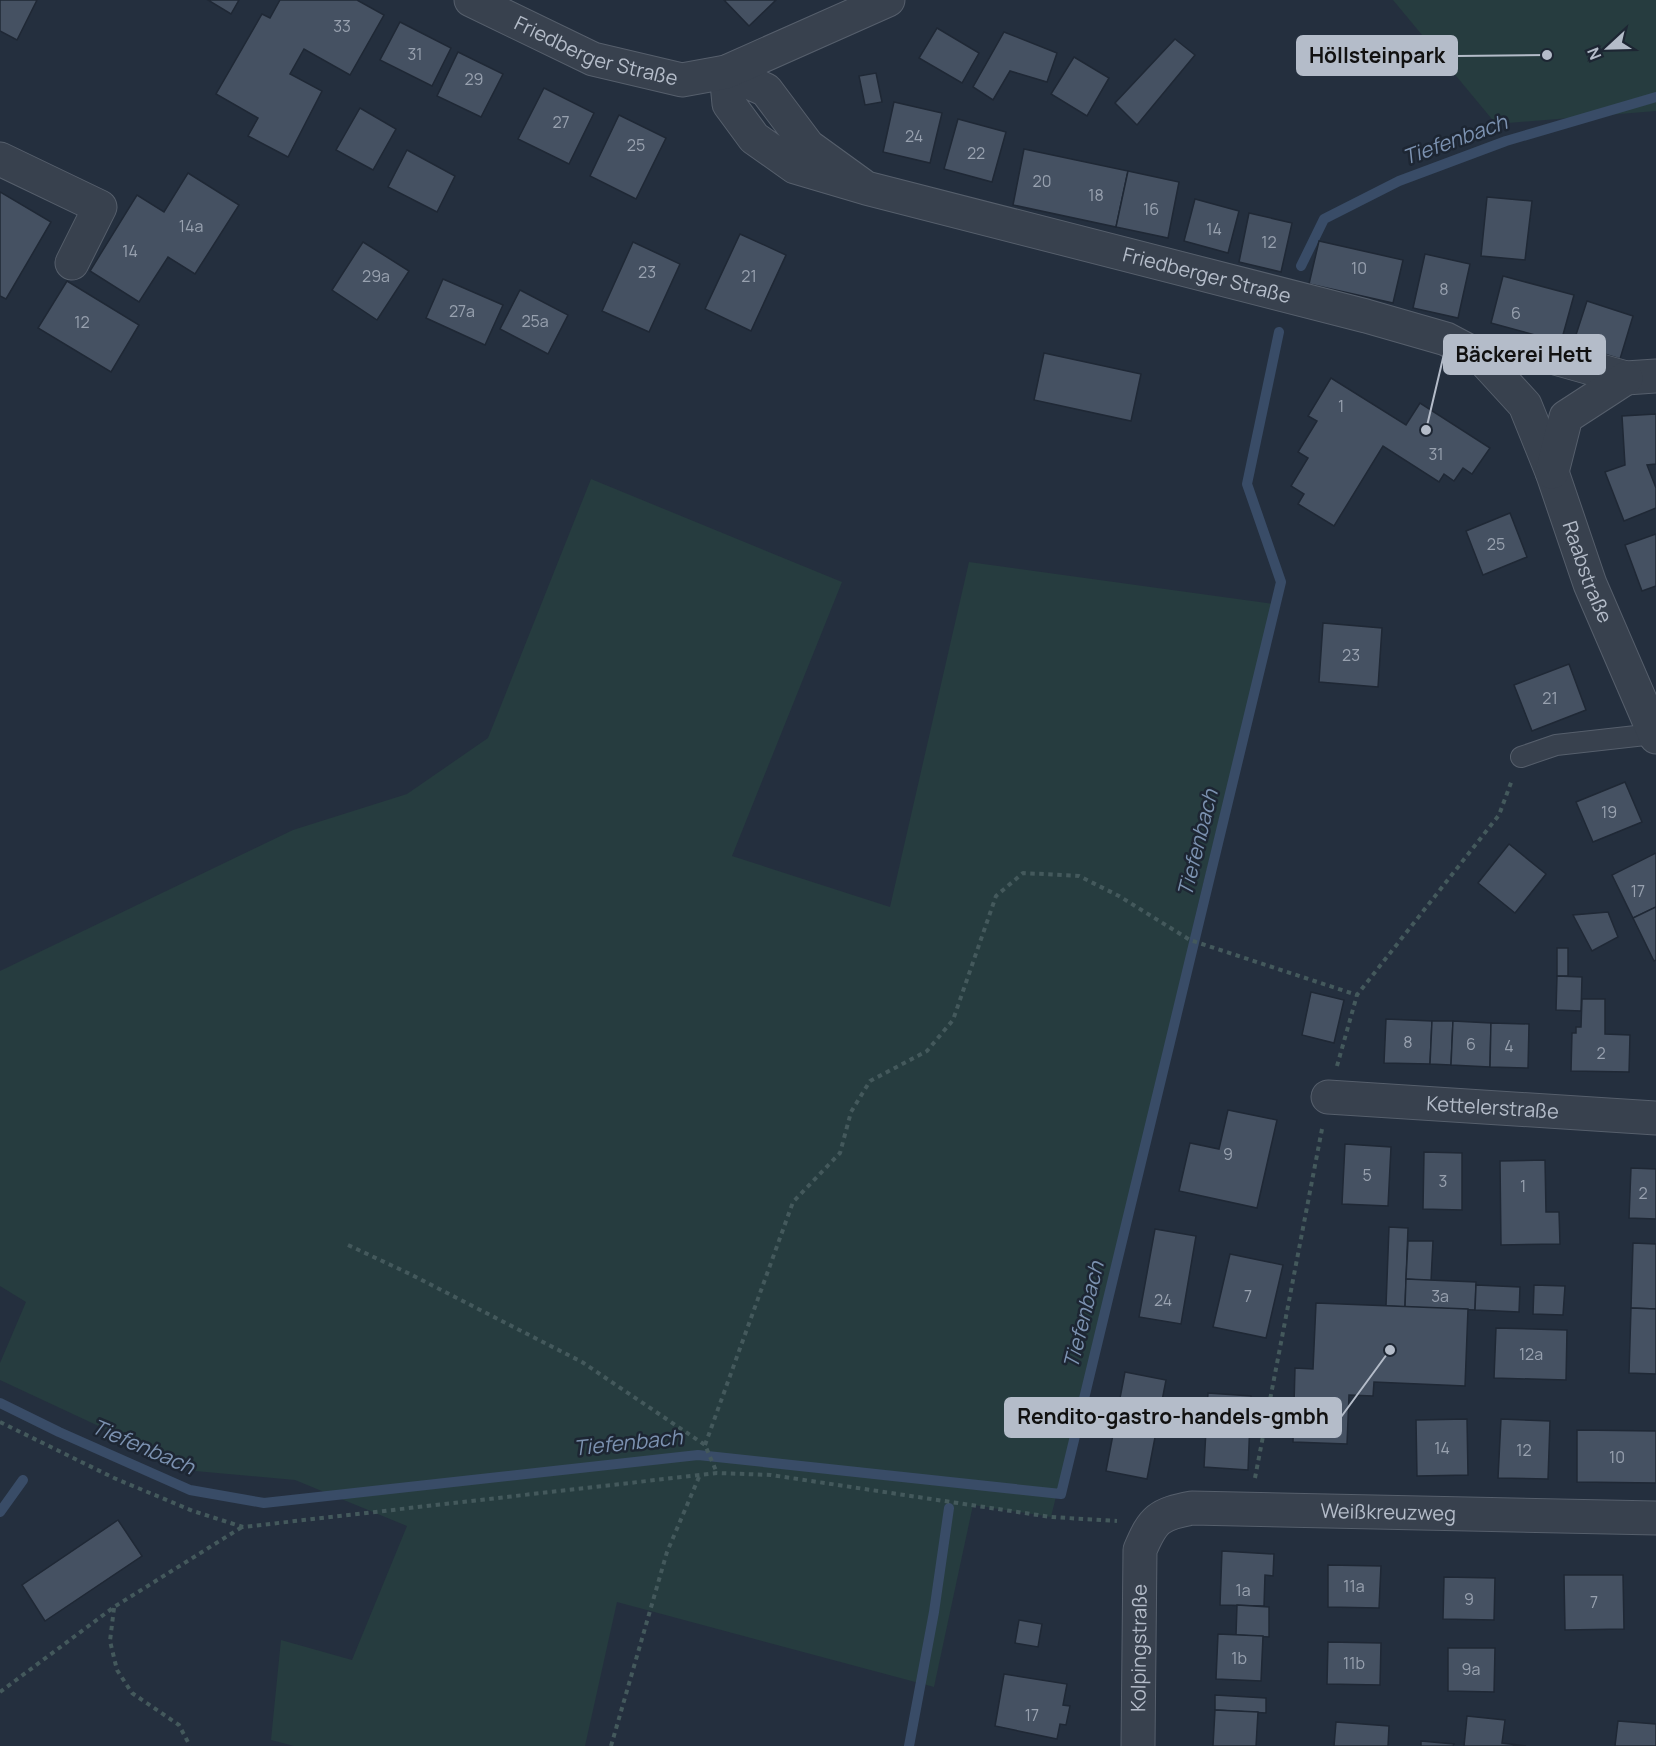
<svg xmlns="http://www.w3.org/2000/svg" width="1656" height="1746" viewBox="0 0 1656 1746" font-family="Manrope,sans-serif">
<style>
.green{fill:#263c3f}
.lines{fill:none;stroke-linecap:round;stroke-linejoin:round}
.stream{stroke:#394c67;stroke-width:10}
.building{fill:#455162;stroke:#1f2835;stroke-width:1.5}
.service-casing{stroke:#565f6c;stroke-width:22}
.minor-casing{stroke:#565f6c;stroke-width:35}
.tertiary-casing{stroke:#565f6c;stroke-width:35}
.path{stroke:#44595c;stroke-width:4;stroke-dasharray:4.5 4.5;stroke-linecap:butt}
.service{stroke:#38414e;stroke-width:20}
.minor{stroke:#38414e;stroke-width:33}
.tertiary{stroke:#38414e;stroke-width:33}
.labels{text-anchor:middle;stroke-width:5;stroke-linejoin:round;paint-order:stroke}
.number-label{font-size:16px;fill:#98a1af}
.street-label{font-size:20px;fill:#b4bcc9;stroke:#1d2633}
.water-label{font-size:21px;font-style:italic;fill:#7c92b1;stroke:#1d2633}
.leader{fill:none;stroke:#b4bcc9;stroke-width:2}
.callout-dot{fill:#b4bcc9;stroke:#1d2633;stroke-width:2}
.callout{fill:#b4bcc9;stroke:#b4bcc9;stroke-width:2}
.callout-label{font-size:21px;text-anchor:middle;font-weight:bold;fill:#111}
</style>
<rect width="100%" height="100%" fill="#242f3e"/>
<!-- green -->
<g class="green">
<path d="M1393 0H1656V111L1496 124Z"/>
<path d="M591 479 842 582 732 856 890 907 969 562 1273 604 1197 909 1169 1036 1051 1517 973 1505 934 1687 617 1602 585 1746H294L271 1740 281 1640 352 1660 407 1526 295 1480 195 1471 0 1380V1363L26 1302 0 1286V971L293 830 407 794 488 738Z"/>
</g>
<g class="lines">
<!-- stream -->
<g class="stream">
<path d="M1301 266 1324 219 1399 181 1506 141 1656 97"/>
<path d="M0 1403 59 1432 190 1490 264 1503 698 1455 1061 1494 1281 582 1247 484 1279 332"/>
<path d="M0 1512 23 1480"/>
<path d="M909 1746 934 1612 949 1508"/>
</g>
</g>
<!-- building -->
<g class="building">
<path d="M0 0H37L17 40 0 31Z"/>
<path d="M208 0H239L231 14Z"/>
<path d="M280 0H357L384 15 350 75 304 49 290 74 322 91 288 157 248 136 258 118 216 94 262 14 270 18Z"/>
<path d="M724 0H776L749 26Z"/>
<path d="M400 22 451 48 432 86 380 60Z"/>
<path d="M937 28 979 53 962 83 919 58Z"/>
<path d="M1004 32 1057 53 1047 82 1010 71 993 100 973 87Z"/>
<path d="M1175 39 1195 55 1137 125 1115 103Z"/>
<path d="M458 52 503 74 481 117 437 96Z"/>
<path d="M1074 57 1109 78 1087 116 1051 94Z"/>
<path d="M876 73 882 102 865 105 859 76Z"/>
<path d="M544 88 594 113 569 164 518 139Z"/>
<path d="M894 102 942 113 930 163 883 152Z"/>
<path d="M360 108 396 129 373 170 336 150Z"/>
<path d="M619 115 666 138 636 199 590 176Z"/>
<path d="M958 119 1006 132 992 182 944 169Z"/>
<path d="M1024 149 1128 171 1116 227 1013 205Z"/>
<path d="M407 150 455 176 437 212 388 187Z"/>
<path d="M1128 171 1179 182 1168 238 1116 227Z"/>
<path d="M188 173 239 205 195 274 168 257 139 302 90 271 137 195 164 212Z"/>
<path d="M0 192 51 222 6 299 0 296Z"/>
<path d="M1487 197 1532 201 1525 260 1481 256Z"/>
<path d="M1195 199 1239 211 1228 253 1184 241Z"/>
<path d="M1249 213 1292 223 1281 272 1239 262Z"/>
<path d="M740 234 786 255 751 331 705 309Z"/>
<path d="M1319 241 1403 260 1393 303 1309 284Z"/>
<path d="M363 242 409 271 377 320 332 290Z"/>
<path d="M633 242 680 264 649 332 602 311Z"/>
<path d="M1425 254 1470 264 1458 318 1413 308Z"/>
<path d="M1503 276 1574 295 1561 342 1491 323Z"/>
<path d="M443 279 503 305 485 345 426 318Z"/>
<path d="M67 281 139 325 111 372 38 328Z"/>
<path d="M520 290 568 315 548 354 500 329Z"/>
<path d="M1587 301 1633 316 1620 359 1573 344Z"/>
<path d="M1044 353 1141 374 1131 421 1034 400Z"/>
<path d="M1331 378 1406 425 1420 403 1490 448 1472 474 1463 468 1454 481 1444 474 1439 482 1383 446 1334 526 1298 504 1304 494 1291 486 1308 458 1298 452 1317 421 1308 416Z"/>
<path d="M1656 414V464L1647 465 1656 488V508L1624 521 1605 472 1625 465 1622 416Z"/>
<path d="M1510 513 1527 557 1483 575 1466 531Z"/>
<path d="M1656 534V586L1642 591 1625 545Z"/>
<path d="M1323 623 1382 628 1378 687 1319 682Z"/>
<path d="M1569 664 1586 710 1532 731 1514 685Z"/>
<path d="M1625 782 1642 822 1593 842 1576 802Z"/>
<path d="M1509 844 1546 874 1515 913 1478 883Z"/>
<path d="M1656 853V907L1633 918 1612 875Z"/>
<path d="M1656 907V960L1654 961 1633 918Z"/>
<path d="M1608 912 1618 937 1592 951 1573 915Z"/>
<rect x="1557" y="948" width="11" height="28"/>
<path d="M1557 976 1582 977 1581 1011 1556 1010Z"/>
<path d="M1311 992 1344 1000 1334 1043 1302 1035Z"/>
<path d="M1582 999H1605V1034L1630 1035 1629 1072 1571 1071 1572 1033H1576V1027H1581Z"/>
<path d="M1386 1019 1432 1021 1430 1064 1384 1063Z"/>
<path d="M1432 1021H1453L1451 1065 1430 1064Z"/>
<path d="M1453 1021 1491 1023 1490 1067 1451 1065Z"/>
<path d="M1491 1023 1529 1024 1528 1068 1490 1067Z"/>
<path d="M1228 1110 1277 1120 1257 1208 1179 1191 1190 1143 1219 1149Z"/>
<path d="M1345 1144 1391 1147 1388 1206 1342 1204Z"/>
<path d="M1424 1152 1462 1153V1210L1423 1209Z"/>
<path d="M1545 1160 1546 1212H1559L1560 1244 1501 1245 1500 1161Z"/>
<path d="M1631 1168 1656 1169V1219L1629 1218Z"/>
<path d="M1389 1227 1408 1228 1405 1307 1386 1306Z"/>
<path d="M1155 1229 1196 1236 1181 1324 1139 1317Z"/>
<path d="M1408 1241H1433L1431 1281 1406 1279Z"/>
<path d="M1633 1243 1656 1244V1309L1631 1308Z"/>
<path d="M1230 1254 1283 1265 1266 1338 1213 1327Z"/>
<path d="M1406 1279 1476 1282 1475 1310 1405 1307Z"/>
<path d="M1476 1285 1520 1287 1519 1312 1475 1310Z"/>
<path d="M1534 1285 1565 1286 1563 1315 1533 1314Z"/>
<path d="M1316 1303 1468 1309 1465 1386 1374 1382 1373 1396 1349 1395 1347 1444 1293 1442 1295 1368 1313 1369Z"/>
<path d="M1631 1308 1656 1309V1374L1629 1373Z"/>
<path d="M1496 1328 1567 1330 1566 1380 1494 1378Z"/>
<path d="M1125 1372 1166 1380 1147 1479 1106 1471Z"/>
<path d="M1208 1393 1251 1396 1248 1470 1204 1467Z"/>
<path d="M1467 1419 1468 1475 1417 1476 1416 1420Z"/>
<path d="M1501 1419 1550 1421 1548 1479 1498 1478Z"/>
<path d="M1577 1430 1656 1431V1483L1577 1482Z"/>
<path d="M118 1520 142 1556 45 1621 22 1585Z"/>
<path d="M1222 1551 1274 1554 1273 1576 1265 1575 1264 1606 1220 1605Z"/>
<path d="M1328 1565 1381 1566 1379 1608 1328 1607Z"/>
<path d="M1564 1575H1623L1624 1629 1565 1630Z"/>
<path d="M1444 1577 1495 1578 1494 1620 1443 1619Z"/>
<path d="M1237 1605 1269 1607V1637L1236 1635Z"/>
<path d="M1019 1620 1042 1624 1038 1647 1015 1643Z"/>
<path d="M1218 1634 1263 1636 1261 1681 1216 1679Z"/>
<path d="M1328 1642 1381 1643 1380 1685 1327 1684Z"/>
<path d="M1448 1648H1495L1494 1692 1448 1691Z"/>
<path d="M1004 1674 1067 1684 1063 1705 1070 1706 1066 1725 1060 1724 1057 1739 995 1726Z"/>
<path d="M1215 1695 1266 1698V1713L1215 1710Z"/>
<path d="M1215 1710 1258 1712 1256 1746H1213Z"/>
<path d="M1467 1716 1505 1720 1502 1743 1526 1746H1464Z"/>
<path d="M1618 1721 1656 1724V1746H1615Z"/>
<path d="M1336 1722 1389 1726 1388 1746H1334Z"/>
<path d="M1421 1741 1454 1744 1453 1746H1421Z"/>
</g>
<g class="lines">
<!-- service casing -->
<g class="service-casing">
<path id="service" d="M1521 757 1556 745 1654 734"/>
</g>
<!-- minor casing -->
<g class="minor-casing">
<g id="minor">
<path d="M0 159 100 207 72 263"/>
<path id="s1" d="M866 188 808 146 766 90 726 72 729 104 754 138 795 167 866 188 1366 316 1446 339 1482 358 1525 405 1552 472 1590 584 1656 737"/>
<path d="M1482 358 1548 356 1626 378 1656 376"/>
<path d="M1552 472 1566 417 1626 378"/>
<path id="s2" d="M1328 1097 1656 1118"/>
<path id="s3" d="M1138 1746 1140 1550C1153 1519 1159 1514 1192 1508L1656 1518"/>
</g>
</g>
<!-- tertiary casing -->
<g class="tertiary-casing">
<g id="tertiary">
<path id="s4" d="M471 0 593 59 682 80 726 72 888 0"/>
</g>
</g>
<!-- path -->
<g class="path">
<path d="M1337 1066 1357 995 1499 815 1512 780"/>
<path d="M348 1245 410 1274 582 1362 705 1445 717 1473"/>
<path d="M0 1422 114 1478 193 1511 243 1527 717 1473 771 1475 1051 1517 1117 1521"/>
<path d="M705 1445 793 1202 840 1153 851 1112 870 1081 927 1051 953 1020 996 896 1023 873 1079 876 1119 896 1190 940 1357 995"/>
<path d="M1255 1478 1322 1129"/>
<path d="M114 1608 110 1641 117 1670 132 1693 179 1725 190 1746"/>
<path d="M0 1692 114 1607 242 1527"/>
<path d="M611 1746 667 1552 699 1477"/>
</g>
<!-- service -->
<use href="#service" class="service"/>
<!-- minor -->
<use href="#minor" class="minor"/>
<!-- tertiary -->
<use href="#tertiary" class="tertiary"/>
</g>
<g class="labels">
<!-- number labels -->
<g class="number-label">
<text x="342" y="32">33</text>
<text x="415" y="60">31</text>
<text x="474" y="85">29</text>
<text x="561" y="128">27</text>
<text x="914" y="142">24</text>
<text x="636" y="151">25</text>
<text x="976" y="159">22</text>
<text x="1042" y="187">20</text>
<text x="1096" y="201">18</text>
<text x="1151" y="215">16</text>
<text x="191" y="232">14a</text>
<text x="1214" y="235">14</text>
<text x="1269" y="248">12</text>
<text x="130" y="257">14</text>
<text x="1359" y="274">10</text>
<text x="647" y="278">23</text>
<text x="376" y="282">29a</text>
<text x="749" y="282">21</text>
<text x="1444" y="295">8</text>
<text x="462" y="317">27a</text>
<text x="1516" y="319">6</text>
<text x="535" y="327">25a</text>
<text x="82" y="328">12</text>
<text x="1341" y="412">1</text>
<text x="1436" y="460">31</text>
<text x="1496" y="550">25</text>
<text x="1351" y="661">23</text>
<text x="1550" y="704">21</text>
<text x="1609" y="818">19</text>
<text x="1638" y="897">17</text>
<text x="1408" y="1048">8</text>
<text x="1471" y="1050">6</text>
<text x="1509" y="1052">4</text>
<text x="1601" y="1059">2</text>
<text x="1228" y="1160">9</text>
<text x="1367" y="1181">5</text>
<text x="1443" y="1187">3</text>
<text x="1523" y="1192">1</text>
<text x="1643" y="1199">2</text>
<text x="1248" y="1302">7</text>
<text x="1440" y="1302">3a</text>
<text x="1163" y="1306">24</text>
<text x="1531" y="1360">12a</text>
<text x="1442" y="1454">14</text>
<text x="1524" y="1456">12</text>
<text x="1617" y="1463">10</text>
<text x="1354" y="1592">11a</text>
<text x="1243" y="1596">1a</text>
<text x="1469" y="1605">9</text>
<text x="1594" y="1608">7</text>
<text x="1239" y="1664">1b</text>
<text x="1354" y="1669">11b</text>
<text x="1471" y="1675">9a</text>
<text x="1032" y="1721">17</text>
</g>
<!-- street labels -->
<g class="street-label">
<text dy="7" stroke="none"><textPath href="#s4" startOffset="136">Friedberger Straße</textPath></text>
<text dy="7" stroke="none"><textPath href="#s1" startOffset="736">Friedberger Straße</textPath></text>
<text dy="7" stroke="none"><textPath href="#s1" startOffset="1266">Raabstraße</textPath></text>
<text dy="7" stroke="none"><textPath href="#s2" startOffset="165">Kettelerstraße</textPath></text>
<text dy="7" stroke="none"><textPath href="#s3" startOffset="464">Weißkreuzweg</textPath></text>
<text dy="7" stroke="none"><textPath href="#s3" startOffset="98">Kolpingstraße</textPath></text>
</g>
<!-- water labels -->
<g class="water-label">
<text transform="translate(1455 140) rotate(-20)" y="7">Tiefenbach</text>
<text transform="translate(1198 843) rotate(-76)" y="7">Tiefenbach</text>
<text transform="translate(1084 1315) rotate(-76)" y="7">Tiefenbach</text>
<text transform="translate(628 1443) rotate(-6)" y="7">Tiefenbach</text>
<text transform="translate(143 1447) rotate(23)" y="7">Tiefenbach</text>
</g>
</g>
<!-- callouts -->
<path class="leader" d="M1547 55L1457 56M1426 430L1444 354M1390 1350L1341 1417"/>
<g class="callout-dot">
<circle cx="1547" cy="55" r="6"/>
<circle cx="1426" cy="430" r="6"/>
<circle cx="1390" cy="1350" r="6"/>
</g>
<g class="callout">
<rect x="1297" y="36" width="160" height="39" rx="6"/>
<rect x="1444" y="335" width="161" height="39" rx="6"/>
<rect x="1005" y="1398" width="336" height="39" rx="6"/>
</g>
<g class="callout-label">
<text x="1377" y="63">Höllsteinpark</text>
<text x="1524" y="362">Bäckerei Hett</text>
<text x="1173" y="1424">Rendito-gastro-handels-gmbh</text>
</g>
<!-- north arrow -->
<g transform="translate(1608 48) rotate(248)" stroke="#1d2633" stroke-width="4.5" paint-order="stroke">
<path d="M0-4.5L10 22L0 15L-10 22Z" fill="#b4bcc9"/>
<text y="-9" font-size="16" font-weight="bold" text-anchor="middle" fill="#b4bcc9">N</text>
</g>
</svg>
